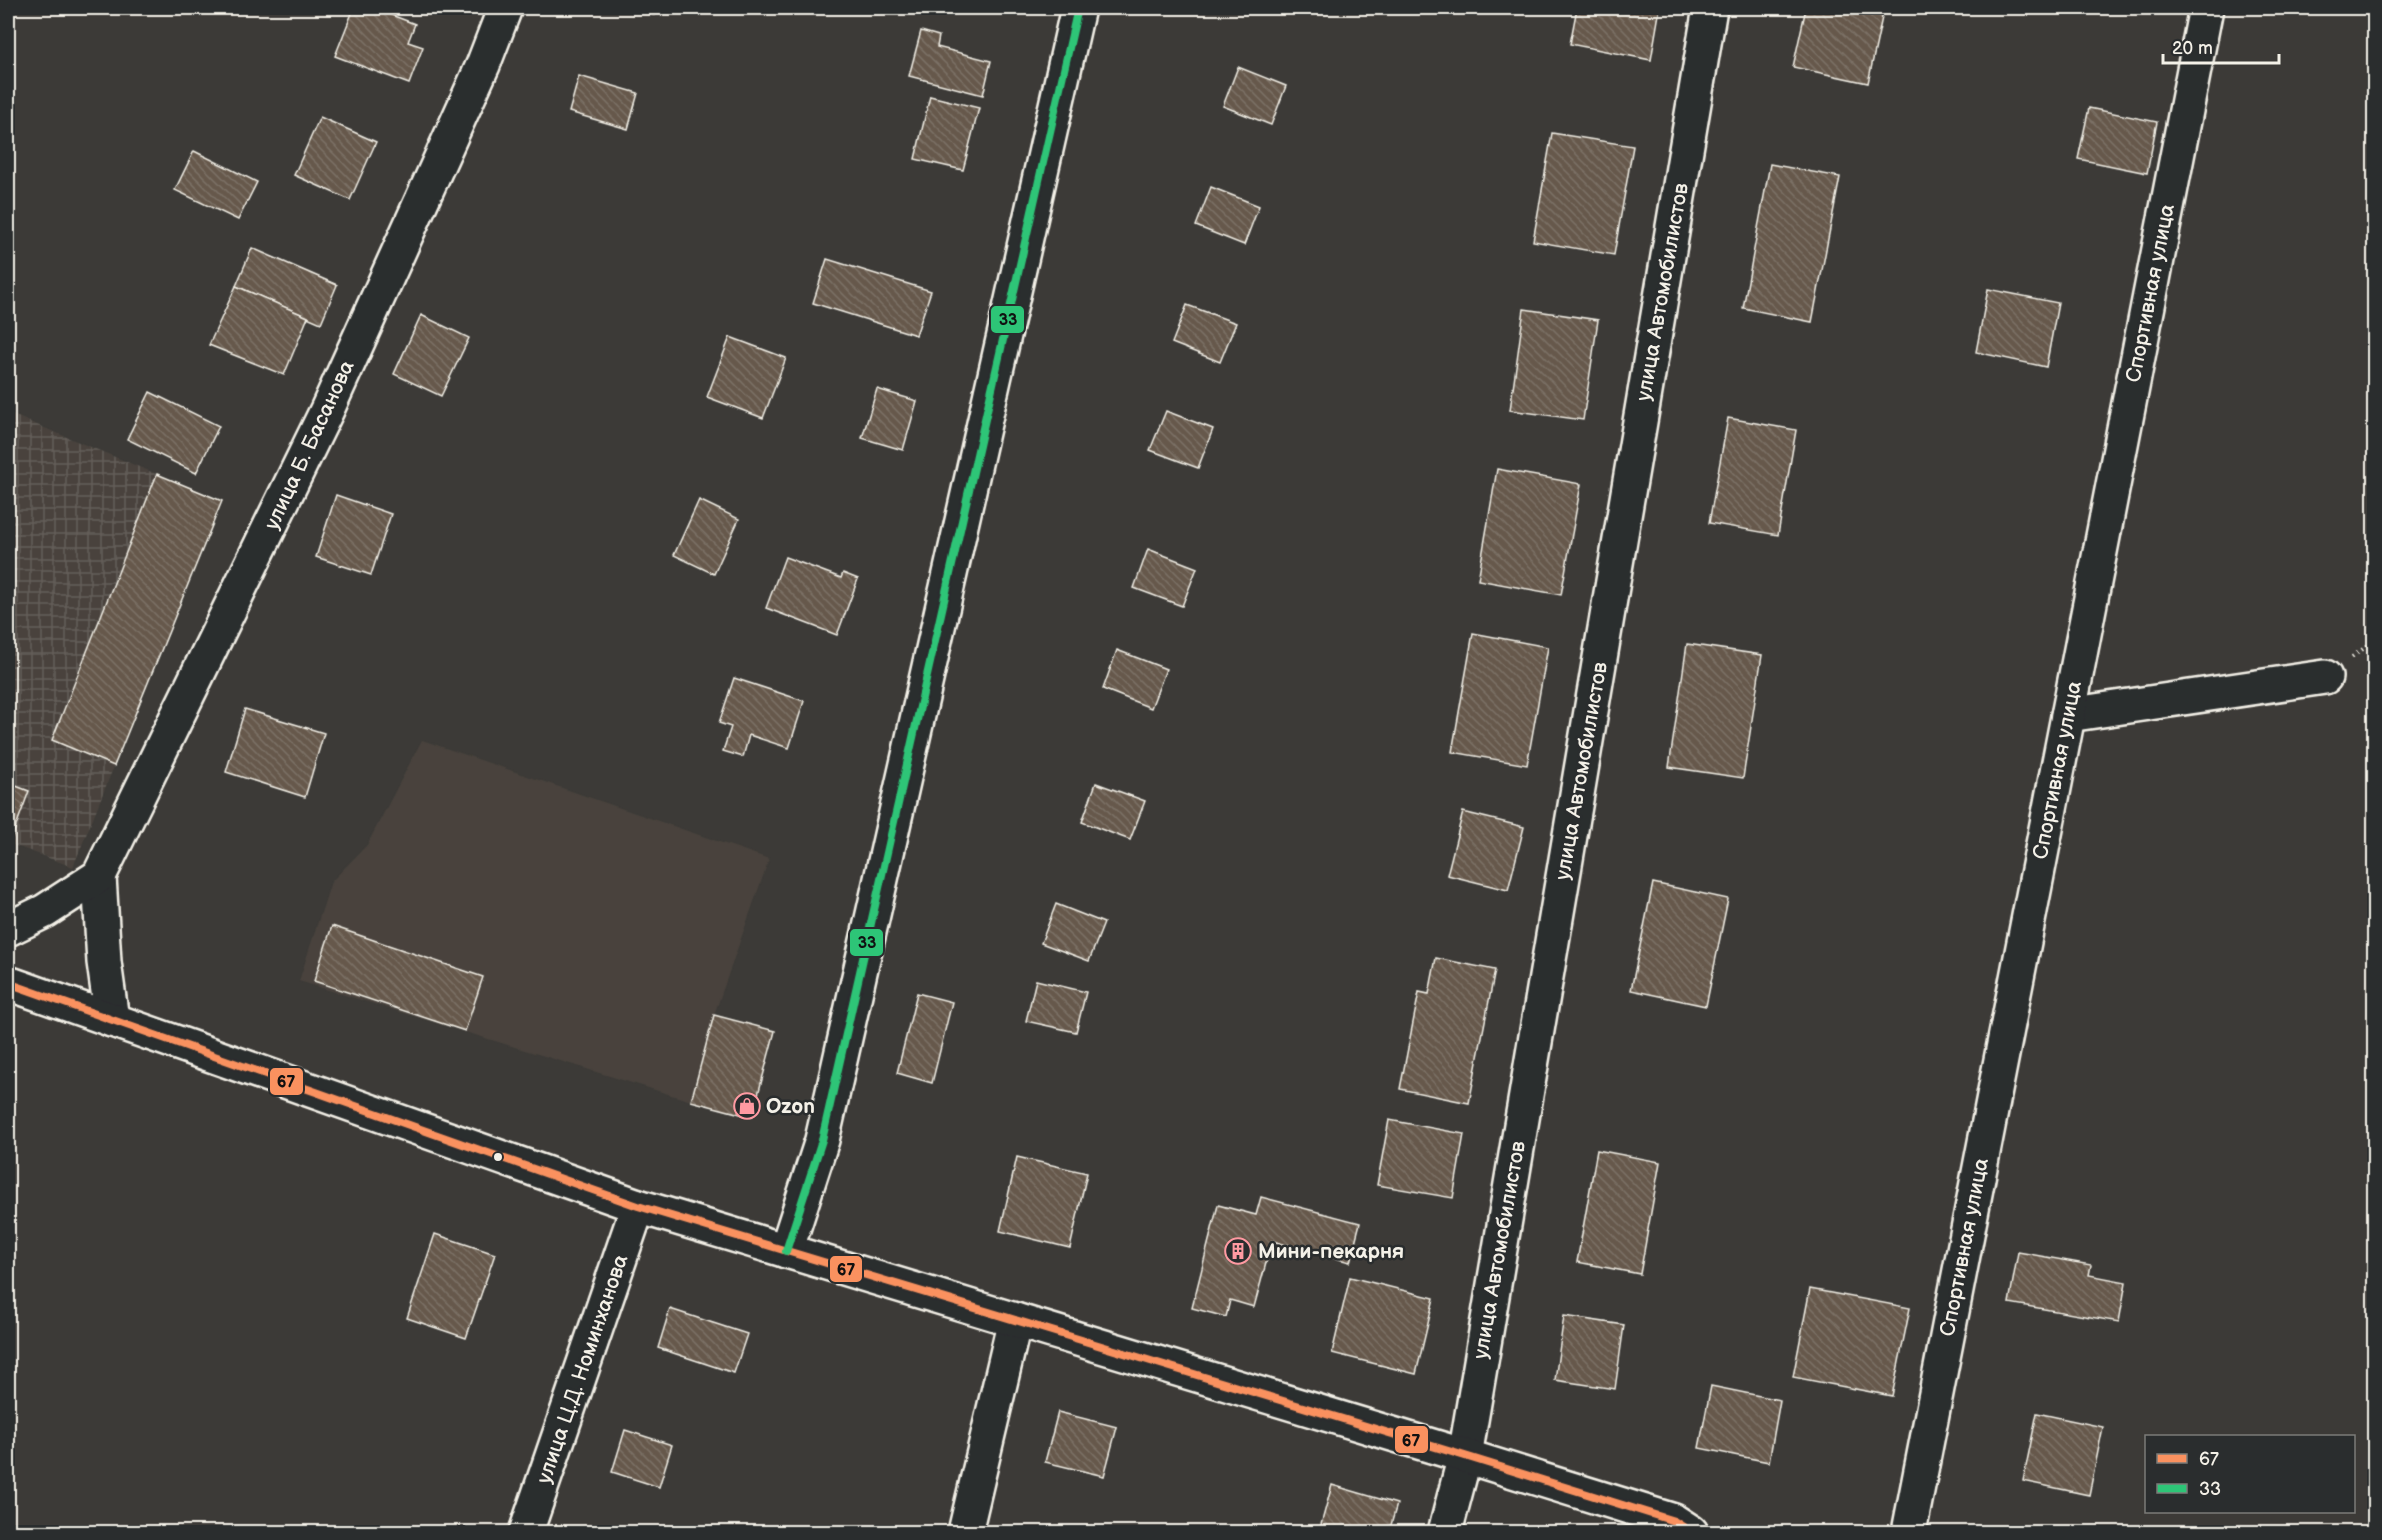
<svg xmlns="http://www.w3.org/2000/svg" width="2382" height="1540" viewBox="0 0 2382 1540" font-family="'Balsamiq Sans',sans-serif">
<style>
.built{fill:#49433d}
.industrial{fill:url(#industrial-grid)}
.building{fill:url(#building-back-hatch);stroke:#f4f1e8;stroke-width:1.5}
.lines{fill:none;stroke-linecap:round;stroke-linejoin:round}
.minor-casing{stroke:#f4f1e8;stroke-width:38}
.tertiary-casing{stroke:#f4f1e8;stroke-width:38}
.path{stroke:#f4f1e8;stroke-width:4;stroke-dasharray:1.5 4.5;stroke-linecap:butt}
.minor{stroke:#2a2d2e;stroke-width:33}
.tertiary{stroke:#2a2d2e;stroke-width:33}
.bus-1-casing{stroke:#2a2d2e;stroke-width:12}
.bus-2-casing{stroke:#2a2d2e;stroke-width:12}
.bus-1{stroke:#fa915f;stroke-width:8}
.bus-2{stroke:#2dc577;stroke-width:8}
.bus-dot{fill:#f4f1e8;stroke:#2a2d2e;stroke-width:2}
.labels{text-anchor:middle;stroke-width:5;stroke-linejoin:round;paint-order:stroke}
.street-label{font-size:21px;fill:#f4f1e8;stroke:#2a2d2e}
.poi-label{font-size:21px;font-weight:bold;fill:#f4f1e8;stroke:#2a2d2e;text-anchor:start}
.line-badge{stroke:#2a2d2e;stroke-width:2}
.pale-badge-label{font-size:16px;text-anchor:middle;font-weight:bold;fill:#111}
</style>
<defs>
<pattern id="industrial-grid" width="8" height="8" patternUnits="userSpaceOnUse" patternTransform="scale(1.5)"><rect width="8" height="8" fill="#49433d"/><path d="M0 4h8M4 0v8" fill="none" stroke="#645f59"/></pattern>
<pattern id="building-back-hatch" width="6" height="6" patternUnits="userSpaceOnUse" patternTransform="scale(1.5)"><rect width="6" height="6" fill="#66594c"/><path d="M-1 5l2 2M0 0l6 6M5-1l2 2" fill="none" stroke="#7c7166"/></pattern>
</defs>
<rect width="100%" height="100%" fill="#3c3a37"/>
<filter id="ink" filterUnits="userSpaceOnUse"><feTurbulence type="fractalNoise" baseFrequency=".0167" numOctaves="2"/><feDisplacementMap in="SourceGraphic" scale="12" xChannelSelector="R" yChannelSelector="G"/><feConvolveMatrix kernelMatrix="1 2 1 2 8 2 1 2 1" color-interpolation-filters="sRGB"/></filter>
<g filter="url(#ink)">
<!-- built -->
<path class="built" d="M422 740 769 859 714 1015 691 1101 299 981 331 882 367 845Z"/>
<!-- industrial -->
<path class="industrial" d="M8 413 222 501 73 867 8 843Z"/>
<!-- building -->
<g class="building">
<path d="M354 8H373L415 24 408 42 423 47 409 84 335 56Z"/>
<path d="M626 8H656L654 15Z"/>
<path d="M1577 8H1660L1651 60 1570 44Z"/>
<path d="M1806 8H1884L1868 83 1793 67Z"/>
<path d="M921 31 939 36 937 47 991 61 983 95 909 76Z"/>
<path d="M1238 67 1286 86 1271 125 1223 106Z"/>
<path d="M579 76 638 93 628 129 569 112Z"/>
<path d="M930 96 979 108 963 170 915 159Z"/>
<path d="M2089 108 2157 122 2147 173 2078 159Z"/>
<path d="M320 117 376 142 350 200 294 175Z"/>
<path d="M1552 133 1633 146 1614 255 1533 241Z"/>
<path d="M194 151 257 182 238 220 175 190Z"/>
<path d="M1770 164 1840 177 1812 322 1743 308Z"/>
<path d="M1211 187 1259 206 1244 245 1196 226Z"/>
<path d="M252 248 337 285 321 323 236 286Z"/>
<path d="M827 259 931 291 916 335 813 303Z"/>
<path d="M236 286 308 317 284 375 209 345Z"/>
<path d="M1988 289 2058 303 2046 367 1976 352Z"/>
<path d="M1187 305 1236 323 1220 362 1172 343Z"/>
<path d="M1524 309 1598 320 1583 420 1510 410Z"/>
<path d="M421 315 469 338 441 396 394 374Z"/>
<path d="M730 337 786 358 763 418 707 397Z"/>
<path d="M877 389 917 401 903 450 862 438Z"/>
<path d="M150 392 219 426 196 473 127 439Z"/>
<path d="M1166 411 1213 429 1198 468 1150 450Z"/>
<path d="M1728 418 1796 430 1778 535 1709 523Z"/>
<path d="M1497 469 1581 484 1561 595 1478 580Z"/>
<path d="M157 474 222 501 114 766 52 740Z"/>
<path d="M336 495 391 514 371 575 316 557Z"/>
<path d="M699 500 739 519 714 574 674 555Z"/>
<path d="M1148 549 1197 568 1182 606 1134 588Z"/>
<path d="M785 557 841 578 843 573 858 579 837 635 766 608Z"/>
<path d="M1473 633 1548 647 1527 765 1452 752Z"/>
<path d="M1687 644 1762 655 1743 778 1669 767Z"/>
<path d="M1117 650 1166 669 1151 708 1103 689Z"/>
<path d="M734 678 804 701 789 748 749 735 743 757 723 751 731 727 719 723Z"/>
<path d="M245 709 324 733 305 797 226 772Z"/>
<path d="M8 783 29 791 8 848Z"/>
<path d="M1096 783 1145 801 1130 840 1082 822Z"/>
<path d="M1463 812 1524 827 1508 890 1447 875Z"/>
<path d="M1653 883 1728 899 1706 1006 1631 990Z"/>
<path d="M1056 904 1104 923 1089 961 1041 943Z"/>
<path d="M332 926 483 977 465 1031 314 981Z"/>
<path d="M1436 958 1495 970 1469 1103 1400 1089 1419 992 1429 994Z"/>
<path d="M1036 980 1086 992 1076 1032 1026 1021Z"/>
<path d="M917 993 952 1002 932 1083 897 1073Z"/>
<path d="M714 1015 775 1031 752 1117 691 1101Z"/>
<path d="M1389 1120 1464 1134 1453 1198 1377 1185Z"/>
<path d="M1597 1150 1660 1162 1640 1274 1577 1262Z"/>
<path d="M1017 1157 1087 1173 1070 1248 1000 1231Z"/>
<path d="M1261 1197 1360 1223 1350 1262 1272 1241 1254 1307 1230 1300 1226 1317 1192 1308 1218 1205 1256 1215Z"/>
<path d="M435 1234 495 1254 466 1338 407 1318Z"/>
<path d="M2018 1252 2091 1265 2089 1275 2126 1282 2119 1322 2009 1303Z"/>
<path d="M1350 1277 1434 1298 1416 1374 1332 1353Z"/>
<path d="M1810 1289 1910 1308 1892 1396 1793 1377Z"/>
<path d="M670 1309 747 1334 734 1373 658 1348Z"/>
<path d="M1564 1316 1624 1325 1615 1389 1555 1380Z"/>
<path d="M1711 1386 1780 1400 1769 1462 1699 1448Z"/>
<path d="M1058 1412 1117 1427 1104 1476 1045 1462Z"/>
<path d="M2037 1413 2103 1427 2089 1495 2023 1481Z"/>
<path d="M625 1430 672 1445 659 1487 612 1472Z"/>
<path d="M1332 1485 1397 1504 1389 1532H1319Z"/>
</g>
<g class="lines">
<!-- minor casing -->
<g class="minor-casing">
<g id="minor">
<path d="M2068 715 2325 677"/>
<path d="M99 876 104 962 112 1020"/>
<path d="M8 929 45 911 99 876 327 410 483 65 505 8"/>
<path d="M965 1532 1015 1320"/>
<path d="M1445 1532 1465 1456 1710 8"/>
<path d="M1909 1532 2206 8"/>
</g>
</g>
<!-- tertiary casing -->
<g class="tertiary-casing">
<g id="tertiary">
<path d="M8 983 638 1206 1465 1456 1674 1521 1691 1532"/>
<path d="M786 1251 822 1140 1078 8"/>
<path d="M526 1532 638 1206"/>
</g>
</g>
<!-- path -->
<path class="path" d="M2352 657 2374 641"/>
<!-- minor -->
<use href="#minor" class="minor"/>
<!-- tertiary -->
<use href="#tertiary" class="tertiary"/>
<!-- bus-1 casing -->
<g class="bus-1-casing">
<path id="bus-1" d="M8 983 638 1206 1465 1456 1674 1521 1691 1532"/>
</g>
<!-- bus-2 casing -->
<g class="bus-2-casing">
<path id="bus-2" d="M786 1251 822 1140 1078 8"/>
</g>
<!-- bus-1 -->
<use href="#bus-1" class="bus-1"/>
<!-- bus-2 -->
<use href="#bus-2" class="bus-2"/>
</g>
</g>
<!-- icons -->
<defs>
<g id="shop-ring" transform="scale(1.35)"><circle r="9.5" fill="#2a2d2e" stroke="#ff9aa2" stroke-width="1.5"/><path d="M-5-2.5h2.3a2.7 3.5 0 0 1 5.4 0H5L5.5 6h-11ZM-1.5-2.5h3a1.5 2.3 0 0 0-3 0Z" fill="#ff9aa2"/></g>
<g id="building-ring" transform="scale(1.35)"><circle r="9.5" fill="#2a2d2e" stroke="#ff9aa2" stroke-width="1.5"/><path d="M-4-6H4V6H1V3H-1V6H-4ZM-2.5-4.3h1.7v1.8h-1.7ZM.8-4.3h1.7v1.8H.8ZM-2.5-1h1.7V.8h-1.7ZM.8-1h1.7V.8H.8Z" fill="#ff9aa2"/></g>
</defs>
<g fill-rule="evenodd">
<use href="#shop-ring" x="747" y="1106"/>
<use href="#building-ring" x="1238" y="1251"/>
</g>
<!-- markers -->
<circle class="bus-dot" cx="498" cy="1157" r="5"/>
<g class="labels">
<!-- street labels -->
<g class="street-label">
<text transform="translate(1662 292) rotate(-80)" y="7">улица Автомобилистов</text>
<text transform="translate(2150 293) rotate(-79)" y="7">Спортивная улица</text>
<text transform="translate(309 445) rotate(-65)" y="7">улица Б. Басанова</text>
<text transform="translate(2057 770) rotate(-79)" y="7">Спортивная улица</text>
<text transform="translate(1581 771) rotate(-80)" y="7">улица Автомобилистов</text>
<text transform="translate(1964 1247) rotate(-79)" y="7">Спортивная улица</text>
<text transform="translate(1499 1250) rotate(-80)" y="7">улица Автомобилистов</text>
<text transform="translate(582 1369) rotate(-71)" y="7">улица Ц.Д. Номинханова</text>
</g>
<!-- poi labels -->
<g class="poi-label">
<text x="766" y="1113">Ozon</text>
<text x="1258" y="1258">Мини-пекарня</text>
</g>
</g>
<g class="line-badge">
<rect x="990" y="305" width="35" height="29" rx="6" fill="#2dc577"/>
<rect x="849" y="928" width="35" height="29" rx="6" fill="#2dc577"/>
<rect x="269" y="1067" width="35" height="29" rx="6" fill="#fa915f"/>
<rect x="829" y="1255" width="34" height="28" rx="6" fill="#fa915f"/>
<rect x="1394" y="1425" width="35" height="29" rx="6" fill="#fa915f"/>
</g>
<g class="pale-badge-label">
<text x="1008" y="325">33</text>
<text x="867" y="948">33</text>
<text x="286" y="1087">67</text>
<text x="846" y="1275">67</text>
<text x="1411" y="1446">67</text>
</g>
<!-- margin -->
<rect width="2382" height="1540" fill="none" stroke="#2a2d2e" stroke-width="30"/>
<rect x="15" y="15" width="2352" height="1510" fill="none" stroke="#f4f1e8" stroke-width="2" filter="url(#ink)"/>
<!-- legend -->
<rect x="2145" y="1435" width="210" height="78" fill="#2a2d2e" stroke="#7b7b78" stroke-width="1.5"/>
<rect x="2157" y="1454" width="30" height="9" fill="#fa915f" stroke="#7b7b78" stroke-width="1.5"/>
<text x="2199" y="1465" font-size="18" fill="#f4f1e8">67</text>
<rect x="2157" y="1484" width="30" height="9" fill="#2dc577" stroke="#7b7b78" stroke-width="1.5"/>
<text x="2199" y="1495" font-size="18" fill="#f4f1e8">33</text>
<!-- scale -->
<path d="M2163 54v9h116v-9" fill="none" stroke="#f4f1e8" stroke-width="3"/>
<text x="2172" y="54" font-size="18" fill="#f4f1e8" stroke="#2a2d2e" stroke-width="4.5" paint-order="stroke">20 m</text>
</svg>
